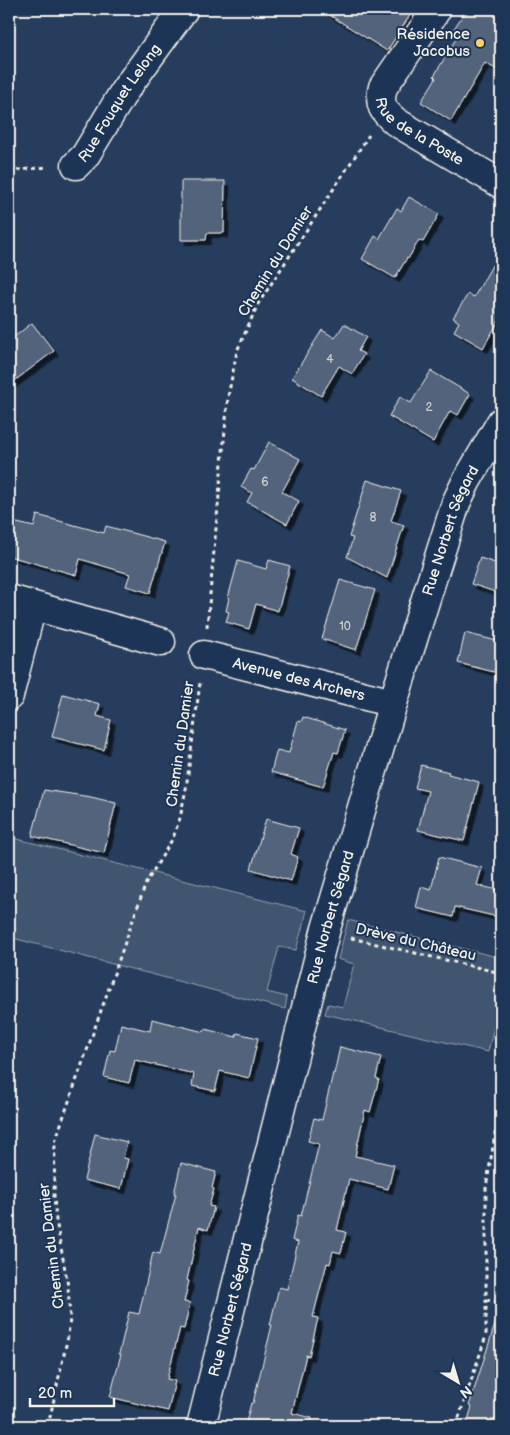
<svg xmlns="http://www.w3.org/2000/svg" width="510" height="1435" viewBox="0 0 510 1435" font-family="'Balsamiq Sans',sans-serif">
<style>
.green{fill:#40546f;stroke:#9aa2ac}
.building{fill:#52647b;stroke:#f4f1e8;filter:url(#shadow)}
.lines{fill:none;stroke-linecap:round;stroke-linejoin:round}
.minor-casing{stroke:#f4f1e8;stroke-width:31}
.path{stroke:#f4f1e8;stroke-width:3;stroke-dasharray:4 4;stroke-linecap:butt}
.minor{stroke:#1d3557;stroke-width:28}
.poi-dot{fill:#ffd166;stroke:#1d3557;stroke-width:2}
.labels{text-anchor:middle;stroke-width:4;stroke-linejoin:round;paint-order:stroke}
.number-label{font-size:12px;fill:#cccecd}
.poi-label{font-size:15px;fill:#f4f1e8;stroke:#1d3557;text-anchor:end}
.street-label{font-size:15px;fill:#f4f1e8;stroke:#1d3557}
</style>
<defs>
<filter id="shadow"><feDropShadow dx="4.5" dy="4.5" stdDeviation="0" flood-color="#0009"/></filter>
</defs>
<rect width="100%" height="100%" fill="#263d5d"/>
<filter id="ink" filterUnits="userSpaceOnUse"><feTurbulence type="fractalNoise" baseFrequency=".02" numOctaves="2"/><feDisplacementMap in="SourceGraphic" scale="10" xChannelSelector="R" yChannelSelector="G"/><feConvolveMatrix kernelMatrix="1 2 1 2 8 2 1 2 1" color-interpolation-filters="sRGB"/></filter>
<g filter="url(#ink)">
<!-- green -->
<g class="green">
<path d="M9 837 307 911 296 950 279 947 267 992 287 997 285 1009 9 937Z"/>
<path d="M348 920 501 958V997L488 1052 325 1014 328 1004 343 1007 354 964 338 959Z"/>
</g>
<!-- building -->
<g class="building">
<path d="M320 9H414L387 51Z"/>
<path d="M467 9H501V72L485 63 451 121 421 102 436 78 434 76 457 37 451 33Z"/>
<path d="M181 181H225L224 233H207L206 240H181Z"/>
<path d="M409 197 439 214 423 242 419 240 408 259 407 258 395 278 362 259 375 236 379 239 397 208 401 211Z"/>
<path d="M501 250V317L483 348 454 331 459 322 453 318 468 294 474 297Z"/>
<path d="M32 323 54 351 9 385V341Z"/>
<path d="M344 324 366 337 358 351 364 354 352 374 339 366 321 396 292 378 322 330 335 338Z"/>
<path d="M431 371 470 394 458 415 450 411 433 442 389 416 400 397 411 403Z"/>
<path d="M269 442 300 459 282 492 299 501 287 524 247 502 252 493 241 487 251 469 254 470Z"/>
<path d="M367 480 401 491 391 521 404 525 387 578 347 557 353 538 349 537Z"/>
<path d="M37 515 104 533 106 526 165 542 150 593 126 586 130 574 80 559 76 575 9 556V521L34 527Z"/>
<path d="M480 558 501 565V594L471 584Z"/>
<path d="M269 560 290 566 278 611 256 604 249 629 226 622 229 612 226 611 229 598H228L238 561 266 569Z"/>
<path d="M340 580 375 590 356 650 322 639Z"/>
<path d="M465 633 501 642V671L495 669 494 672 458 663Z"/>
<path d="M63 694 100 704 97 716 111 720 104 750 52 737Z"/>
<path d="M303 717 345 730 338 753 334 752 323 787 271 772 277 750 289 753 298 721 301 722Z"/>
<path d="M421 765 449 772 448 774 479 782 464 841 418 830 428 791 415 788Z"/>
<path d="M44 790 91 797 116 803 104 853 32 836Z"/>
<path d="M266 819 299 828 291 854 298 857 291 881 251 869Z"/>
<path d="M439 857 482 868 477 885 501 891V903L498 917 455 907 453 917 416 908 421 887 431 890Z"/>
<path d="M152 1019 204 1032 205 1029 236 1037 237 1033 258 1038 249 1078 220 1071 215 1091 192 1086 194 1074 135 1060 129 1083 104 1077 110 1050 115 1051 121 1024 150 1031Z"/>
<path d="M340 1047 381 1057 376 1078 379 1079 370 1112 365 1110 355 1156 394 1165 388 1189 349 1179 337 1230 346 1232 341 1253 333 1251 330 1264 327 1263 313 1317 318 1318 309 1356 306 1355 292 1413 312 1418 311 1426H245L251 1403H253L272 1325H270L279 1287 287 1289 298 1242 292 1240 298 1215 301 1216 319 1144 308 1141 314 1118 322 1120 333 1073 334 1074Z"/>
<path d="M95 1134 127 1142 123 1158 128 1159 121 1189 84 1180Z"/>
<path d="M181 1163 216 1172 212 1188 214 1189 209 1206 214 1207 208 1230 199 1227 187 1280 189 1281 184 1302 190 1303 184 1329 180 1328 167 1379 175 1381 168 1411 110 1397 121 1354H119L129 1312 139 1314 153 1252 160 1254 176 1194H174Z"/>
<path d="M496 1321H501V1426H466L472 1407 469 1406Z"/>
</g>
<g class="lines">
<!-- minor casing -->
<g class="minor-casing">
<g id="minor">
<path id="s1" d="M437 9 383 87C378 105 383 111 396 122L501 184"/>
<path id="s2" d="M76 165 85 156 125 90 184 9"/>
<path d="M9 599 161 642"/>
<path id="s3" d="M204 655 393 703"/>
<path d="M9 696 32 606"/>
<path id="s4" d="M201 1426 325 932 393 703 456 503 466 482 501 422"/>
</g>
</g>
<!-- path -->
<g class="path">
<path d="M9 171 48 167"/>
<path d="M207 627 228 397 237 351 258 304 369 135"/>
<path d="M351 938 501 973"/>
<path d="M486 1300 501 1302"/>
<path d="M48 1426 68 1336 70 1318 68 1286 56 1220 54 1197 55 1142 61 1124 146 883 173 838 180 818 186 789 200 683"/>
<path d="M456 1426 486 1336V1188L501 1099"/>
</g>
<!-- minor -->
<use href="#minor" class="minor"/>
</g>
</g>
<!-- markers -->
<circle class="poi-dot" cx="480" cy="43" r="5"/>
<g class="labels">
<!-- number labels -->
<g class="number-label">
<text x="330" y="363">4</text>
<text x="429" y="411">2</text>
<text x="265" y="486">6</text>
<text x="373" y="521">8</text>
<text x="345" y="630">10</text>
</g>
<!-- poi labels -->
<g class="poi-label">
<text x="470" y="39">Résidence<tspan x="470" dy="17">Jacobus</tspan></text>
</g>
<!-- street labels -->
<g class="street-label">
<text dy="5" stroke="none"><textPath href="#s2" startOffset="76">Rue Fouquet Lelong</textPath></text>
<text dy="5" stroke="none"><textPath href="#s1" startOffset="159">Rue de la Poste</textPath></text>
<text transform="translate(275 261) rotate(-58)" y="5">Chemin du Damier</text>
<text dy="5" stroke="none"><textPath href="#s4" startOffset="930">Rue Norbert Ségard</textPath></text>
<text dy="5" stroke="none"><textPath href="#s3" startOffset="98">Avenue des Archers</textPath></text>
<text transform="translate(180 744) rotate(-82)" y="5">Chemin du Damier</text>
<text dy="5" stroke="none"><textPath href="#s4" startOffset="525">Rue Norbert Ségard</textPath></text>
<text transform="translate(416 942) rotate(13)" y="5">Drève du Château</text>
<text transform="translate(51 1246) rotate(-97)" y="5">Chemin du Damier</text>
<text dy="5" stroke="none"><textPath href="#s4" startOffset="120">Rue Norbert Ségard</textPath></text>
</g>
</g>
<!-- margin -->
<rect width="510" height="1435" fill="none" stroke="#1d3557" stroke-width="30"/>
<rect x="15" y="15" width="480" height="1405" fill="none" stroke="#f4f1e8" stroke-width="2" filter="url(#ink)"/>
<!-- north arrow -->
<g transform="translate(458 1382) rotate(142)" stroke="#1d3557" stroke-width="4" paint-order="stroke">
<path d="M0-4L9 19L0 12L-9 19Z" fill="#f4f1e8"/>
<text y="-8" font-size="14" font-weight="bold" text-anchor="middle" fill="#f4f1e8">N</text>
</g>
<!-- scale -->
<path d="M30 1398v8h84v-8" fill="none" stroke="#f4f1e8" stroke-width="2.5"/>
<text x="38" y="1398" font-size="15" fill="#f4f1e8" stroke="#1d3557" stroke-width="4" paint-order="stroke">20 m</text>
</svg>
